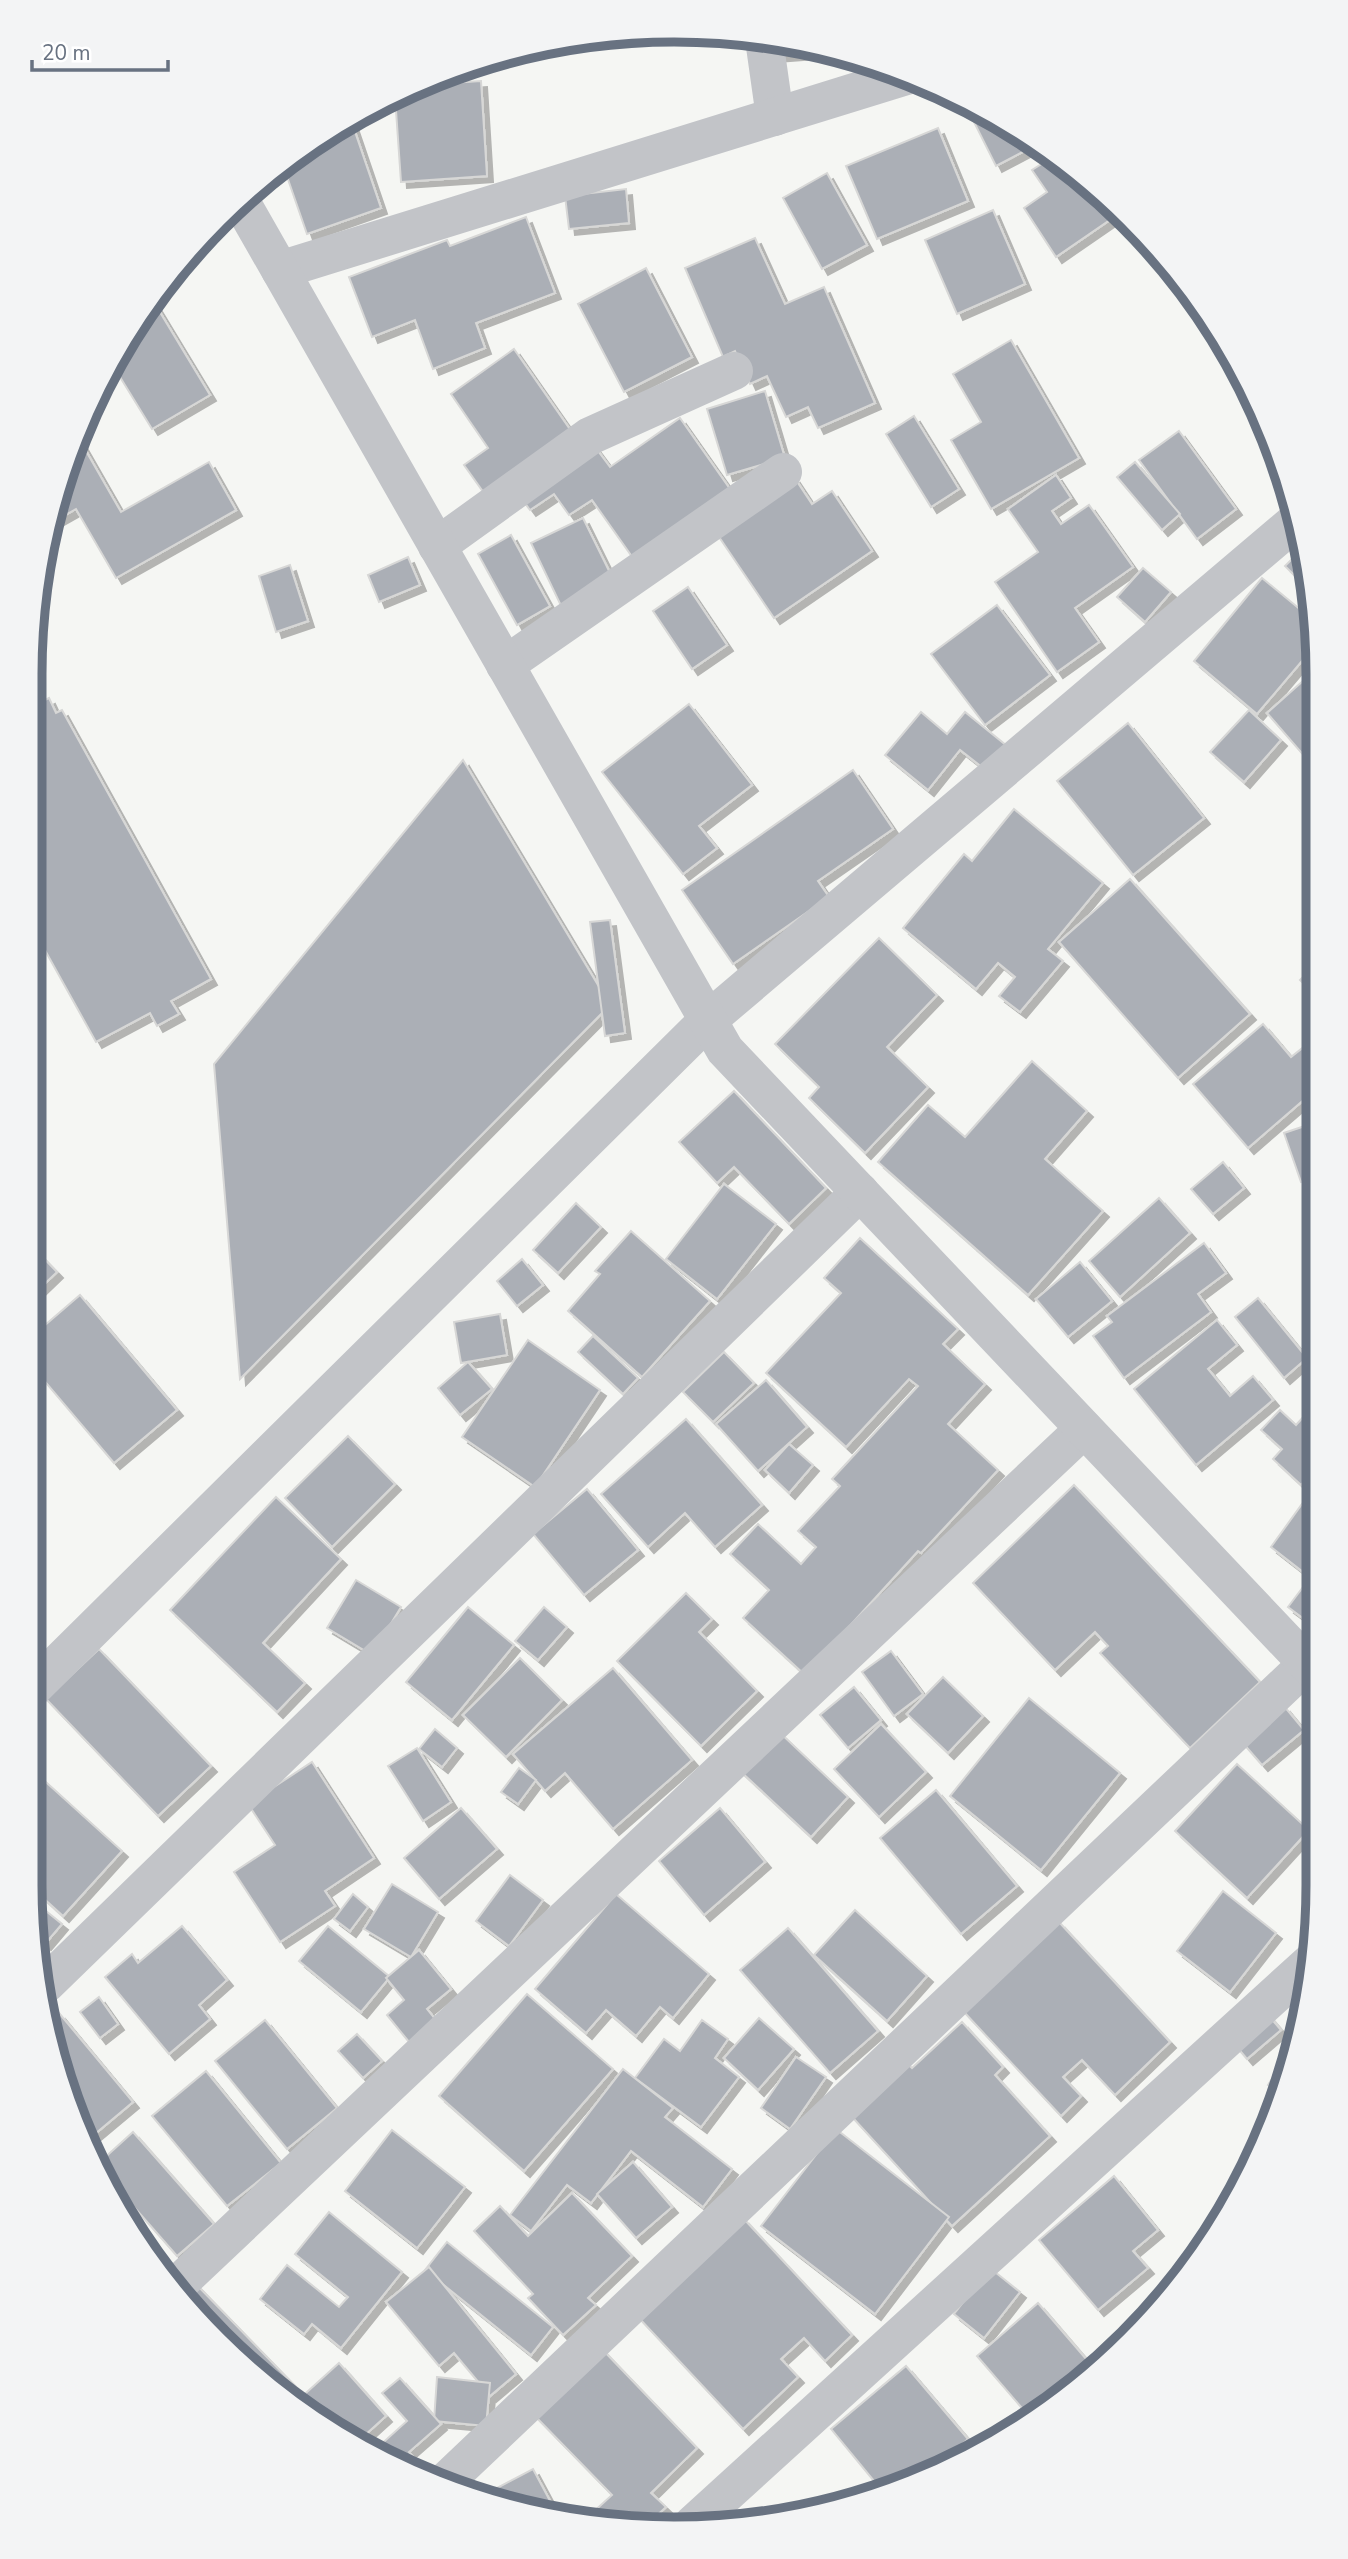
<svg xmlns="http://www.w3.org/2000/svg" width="1348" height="2559" viewBox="0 0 1348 2559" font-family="'Nunito Sans',sans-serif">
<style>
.building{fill:#abafb6;stroke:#d7d7d6;stroke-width:2;filter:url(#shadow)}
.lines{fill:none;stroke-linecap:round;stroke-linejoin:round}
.minor{stroke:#c2c4c8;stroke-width:38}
.tertiary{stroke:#c2c4c8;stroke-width:38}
.rim{fill:none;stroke:#687281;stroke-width:9}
</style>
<defs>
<filter id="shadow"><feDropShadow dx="6" dy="6" stdDeviation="0" flood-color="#0004"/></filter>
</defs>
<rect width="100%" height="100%" fill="#f5f6f3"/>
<!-- building -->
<g class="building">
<path d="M650 33 546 49 545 46 590 35Z"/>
<path d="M771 40 823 49V52L772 56Z"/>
<path d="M481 81 487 176 401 182 395 96 421 85Z"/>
<path d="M962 98 1034 146 996 166Z"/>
<path d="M350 117 381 208 307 234 283 165Z"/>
<path d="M938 128 968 201 877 239 846 166Z"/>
<path d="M1051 158 1098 189 1117 215 1056 257 1024 208 1047 192 1032 170Z"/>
<path d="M827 173 867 245 822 269 783 198Z"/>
<path d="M626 189 629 223 569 229 565 196Z"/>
<path d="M993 210 1025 284 957 314 925 240Z"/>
<path d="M526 217 555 293 476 323 485 348 433 369 415 320 372 337 349 277 447 240 450 246Z"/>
<path d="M755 238 785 304 824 287 875 403 818 428 808 407 786 417 767 376 750 384 735 351 723 357 685 268Z"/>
<path d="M1144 238 1185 282 1190 291Z"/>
<path d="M646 268 692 357 624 392 578 304Z"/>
<path d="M152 299 210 395 152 429 112 364Z"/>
<path d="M1011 340 1079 458 991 509 951 440 981 422 953 374Z"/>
<path d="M514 349 576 438 489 500 464 465 488 448 451 394Z"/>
<path d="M765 391 785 458 727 475 707 409Z"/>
<path d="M914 416 959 489 931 507 886 434Z"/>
<path d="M680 418 730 489 633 558 592 500 569 515 554 494 530 510 519 495 592 443 610 467Z"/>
<path d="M1179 431 1236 509 1197 539 1139 460Z"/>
<path d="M78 437 121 512 209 462 236 510 116 578 76 509 49 524 52 508Z"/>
<path d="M1135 462 1180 514 1162 530 1117 477Z"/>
<path d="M1056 475 1071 498 1052 511 1061 524 1089 505 1133 567 1075 608 1099 642 1057 672 995 582 1038 552 1008 509Z"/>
<path d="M794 477 812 504 832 491 872 551 774 618 715 531Z"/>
<path d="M583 518 617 587 564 612 531 543Z"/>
<path d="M511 535 550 606 517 625 478 554Z"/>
<path d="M1302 549 1313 590V594L1285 566Z"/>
<path d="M408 557 420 585 379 602 368 575Z"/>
<path d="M290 565 308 621 276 632 259 576Z"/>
<path d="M1143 568 1171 592 1145 622 1117 597Z"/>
<path d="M1262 578 1313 620V648L1257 714 1194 661Z"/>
<path d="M688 587 727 645 692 669 653 611Z"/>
<path d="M997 605 1050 675 985 725 931 654Z"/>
<path d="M1313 672V766L1267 713Z"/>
<path d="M49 698 56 713 62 710 211 979 171 1001 179 1014 157 1026 150 1013 96 1042 31 925V708Z"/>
<path d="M689 704 752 785 699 826 717 848 683 874 602 772Z"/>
<path d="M1249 710 1281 740 1244 782 1210 752Z"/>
<path d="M921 712 947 734 965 712 1007 746 987 771 960 750 928 790 885 755Z"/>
<path d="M1128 723 1204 818 1133 875 1057 781Z"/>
<path d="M463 760 610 1005 240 1379 214 1064Z"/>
<path d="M853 770 893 829 818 881 829 897 733 964 682 890Z"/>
<path d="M1014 809 1103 883 1048 949 1063 961 1020 1012 999 996 1015 977 998 963 976 989 903 928 964 854 972 861Z"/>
<path d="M1130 879 1250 1014 1178 1078 1059 942Z"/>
<path d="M610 920 625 1033 605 1036 590 922Z"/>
<path d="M879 938 937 995 887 1047 928 1087 865 1153 809 1098 819 1087 775 1044Z"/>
<path d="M1314 966V994L1300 980Z"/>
<path d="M1263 1024 1291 1057 1305 1046 1314 1057V1091L1248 1148 1193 1084Z"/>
<path d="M1032 1061 1087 1111 1045 1159 1103 1211 1028 1295 878 1162 928 1105 965 1137Z"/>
<path d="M734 1091 826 1188 789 1224 734 1167 717 1183 679 1142Z"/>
<path d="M1314 1123 1315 1177 1301 1182 1284 1133Z"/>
<path d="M1223 1162 1244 1188 1213 1214 1191 1189Z"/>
<path d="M724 1184 776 1224 717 1299 666 1259Z"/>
<path d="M1159 1198 1190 1233 1120 1297 1089 1261Z"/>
<path d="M576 1203 601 1227 558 1273 533 1250Z"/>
<path d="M631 1231 710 1301 642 1377 568 1311 600 1274 595 1271Z"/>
<path d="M860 1238 958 1329 943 1344 985 1384 948 1424 998 1470 921 1553 918 1551 805 1675 743 1618 769 1590 730 1554 758 1524 801 1564 816 1547 798 1531 840 1486 832 1479 918 1386 909 1379 846 1447 766 1373 841 1293 824 1278Z"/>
<path d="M1204 1243 1226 1273 1198 1294 1211 1312 1124 1378 1093 1336 1112 1322 1107 1316Z"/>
<path d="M30 1244 57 1272 32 1296 30 1294Z"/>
<path d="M522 1259 543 1285 517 1306 497 1281Z"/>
<path d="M1080 1262 1112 1301 1068 1337 1036 1299Z"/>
<path d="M80 1295 177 1410 114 1463 30 1364V1338Z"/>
<path d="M1258 1298 1307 1358 1284 1378 1235 1317Z"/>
<path d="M500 1314 507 1355 461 1363 454 1322Z"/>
<path d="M1217 1320 1237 1345 1208 1369 1230 1396 1253 1376 1273 1400 1196 1465 1134 1389Z"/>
<path d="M593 1336 638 1378 623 1394 578 1352Z"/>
<path d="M528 1340 600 1390 535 1487 462 1437Z"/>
<path d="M724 1352 754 1383 713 1422 683 1392Z"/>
<path d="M468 1362 492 1389 460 1415 438 1388Z"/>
<path d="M766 1380 807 1427 758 1471 716 1424Z"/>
<path d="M1315 1404V1469L1301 1485 1273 1459 1282 1449 1261 1430 1280 1410 1296 1425Z"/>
<path d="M686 1419 762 1505 715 1547 685 1513 648 1547 601 1494Z"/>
<path d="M348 1436 395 1484 332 1547 285 1498Z"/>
<path d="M789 1444 813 1465 789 1493 765 1470Z"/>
<path d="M1074 1485 1260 1682 1190 1748 1100 1653 1108 1646 1095 1632 1055 1670 973 1583Z"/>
<path d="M587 1489 638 1550 584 1595 533 1534Z"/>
<path d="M276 1497 341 1559 263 1643 305 1683 277 1712 170 1610Z"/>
<path d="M1302 1504 1316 1514V1563L1307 1575 1271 1547Z"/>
<path d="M356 1580 401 1607 372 1655 327 1628Z"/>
<path d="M1306 1583 1316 1590V1628L1288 1607Z"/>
<path d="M686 1593 712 1619 699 1632 757 1691 701 1746 617 1661Z"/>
<path d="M468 1607 514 1645 452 1720 406 1682Z"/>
<path d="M544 1607 567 1627 538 1660 515 1641Z"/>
<path d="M99 1649 211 1766 158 1816 46 1699Z"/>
<path d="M891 1651 923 1694 894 1716 862 1672Z"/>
<path d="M520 1658 562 1700 506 1757 463 1715Z"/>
<path d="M613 1668 692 1760 613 1829 565 1773 545 1791 513 1754Z"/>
<path d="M943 1677 983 1716 948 1753 907 1714Z"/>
<path d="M854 1687 881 1720 848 1748 820 1715Z"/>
<path d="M1029 1698 1120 1773 1041 1870 950 1796Z"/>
<path d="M1284 1706 1304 1730 1262 1765 1242 1742Z"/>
<path d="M881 1724 926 1772 879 1817 834 1769Z"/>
<path d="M435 1729 457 1748 442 1767 419 1749Z"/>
<path d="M776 1729 848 1797 811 1837 738 1769Z"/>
<path d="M417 1748 451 1802 423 1821 388 1766Z"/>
<path d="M312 1762 374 1858 325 1891 335 1906 280 1942 234 1872 275 1845 248 1804Z"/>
<path d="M1237 1764 1309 1830 1247 1898 1175 1831Z"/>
<path d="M519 1768 536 1780 518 1804 501 1792Z"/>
<path d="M37 1774 122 1851 63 1916 30 1886V1782Z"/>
<path d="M936 1790 1017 1886 961 1934 880 1838Z"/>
<path d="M461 1808 497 1849 439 1899 404 1858Z"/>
<path d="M720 1808 765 1862 704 1915 659 1861Z"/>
<path d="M510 1875 543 1900 509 1946 476 1921Z"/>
<path d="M392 1884 438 1912 411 1957 364 1929Z"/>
<path d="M1223 1891 1276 1933 1230 1992 1177 1951Z"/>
<path d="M353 1894 368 1907 350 1931 334 1919Z"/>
<path d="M616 1894 709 1974 673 2018 660 2007 636 2036 606 2010 586 2033 535 1989Z"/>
<path d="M41 1907 62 1924 45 1944 39 1938 35 1915Z"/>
<path d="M855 1910 927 1976 887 2021 814 1955Z"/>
<path d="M1059 1922 1170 2042 1115 2095 1082 2060 1063 2077 1081 2096 1061 2116 964 2012Z"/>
<path d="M182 1926 227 1980 199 2005 210 2019 169 2054 105 1977 132 1954 138 1963Z"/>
<path d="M328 1926 390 1977 361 2012 299 1961Z"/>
<path d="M788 1928 878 2031 830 2073 740 1970Z"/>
<path d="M419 1950 451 1989 427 2009 436 2020 409 2042 387 2015 404 2000 386 1978Z"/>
<path d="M527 1994 613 2069 524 2171 439 2096Z"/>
<path d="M99 1997 118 2024 100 2038 80 2012Z"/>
<path d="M1264 2010 1281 2030 1247 2059 1230 2039Z"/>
<path d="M59 2013 133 2102 89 2139 64 2092 52 2019Z"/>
<path d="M759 2018 794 2049 758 2090 724 2058Z"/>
<path d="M265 2020 337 2108 287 2149 215 2061Z"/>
<path d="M702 2020 728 2039 715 2058 739 2077 701 2127 635 2078 664 2039 680 2051Z"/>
<path d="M962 2022 1003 2067 995 2075 1050 2136 952 2226 853 2118 909 2065 912 2068Z"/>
<path d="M357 2034 382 2061 363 2078 338 2051Z"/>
<path d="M1298 2039 1296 2051 1281 2093 1268 2085Z"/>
<path d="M796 2057 826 2077 790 2129 761 2108Z"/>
<path d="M623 2069 673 2108 665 2117 732 2169 703 2207 631 2151 591 2203 567 2185 531 2231 510 2215Z"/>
<path d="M206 2071 281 2163 227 2206 152 2116Z"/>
<path d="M836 2129 949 2217 875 2314 761 2226Z"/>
<path d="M392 2130 465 2187 417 2248 345 2191Z"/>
<path d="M133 2132 214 2224 177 2256 112 2182 101 2161Z"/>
<path d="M633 2162 672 2207 636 2238 597 2194Z"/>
<path d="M1114 2176 1158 2230 1133 2251 1148 2268 1098 2310 1039 2240Z"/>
<path d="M572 2193 632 2256 588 2298 596 2305 563 2335 528 2298 533 2294 474 2231 500 2206 528 2236Z"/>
<path d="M329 2212 402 2272 341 2348 312 2324 304 2334 260 2299 287 2265 339 2307 348 2297 295 2254Z"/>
<path d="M743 2218 852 2335 825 2361 804 2338 781 2359 798 2377 743 2429 638 2317Z"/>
<path d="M447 2242 553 2327 531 2355 425 2270Z"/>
<path d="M429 2267 516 2374 490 2396 454 2353 439 2366 386 2302Z"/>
<path d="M990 2268 1020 2292 984 2338 954 2314Z"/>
<path d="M192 2280 296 2387 288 2394 179 2293Z"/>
<path d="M1038 2303 1093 2367 1027 2414 977 2356Z"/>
<path d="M600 2347 697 2448 651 2493 666 2507 651 2521 590 2515 612 2495 532 2413Z"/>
<path d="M339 2363 386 2416 365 2435 376 2448 316 2421 296 2402Z"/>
<path d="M906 2366 968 2439 943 2461 948 2467 883 2492 831 2429Z"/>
<path d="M437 2377 490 2383 486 2426 434 2421Z"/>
<path d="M400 2378 441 2424 409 2452 424 2470 377 2448 407 2421 382 2393Z"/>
<path d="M533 2469 556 2512 508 2507 482 2496Z"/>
</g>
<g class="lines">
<!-- minor -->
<g class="minor">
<path d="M764 39 775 117"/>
<path d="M280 270 906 76"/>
<path d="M437 546 590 436 734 371"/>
<path d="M505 665 783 472"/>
<path d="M30 1691 708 1020 1295 522"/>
<path d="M46 1984 860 1192"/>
<path d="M174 2288 1084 1429"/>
<path d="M447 2480 1307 1664"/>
<path d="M692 2525 1311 1962"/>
</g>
<!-- tertiary -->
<path class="tertiary" d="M240 200 725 1050 1316 1673"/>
</g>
<!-- crop -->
<path d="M0 0H1348V2559H0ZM674 42H674A632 632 0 0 1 1306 674V1885A632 632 0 0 1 674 2517H674A632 632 0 0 1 42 1885V674A632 632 0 0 1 674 42Z" fill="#f3f4f5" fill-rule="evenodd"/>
<path class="rim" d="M674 42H674A632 632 0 0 1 1306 674V1885A632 632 0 0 1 674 2517H674A632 632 0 0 1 42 1885V674A632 632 0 0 1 674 42Z"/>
<!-- scale -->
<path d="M32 60v10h136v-10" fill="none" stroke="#687281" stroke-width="3.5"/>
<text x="42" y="60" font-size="21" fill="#687281" stroke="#ffffff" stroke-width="5" paint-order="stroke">20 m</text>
</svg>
